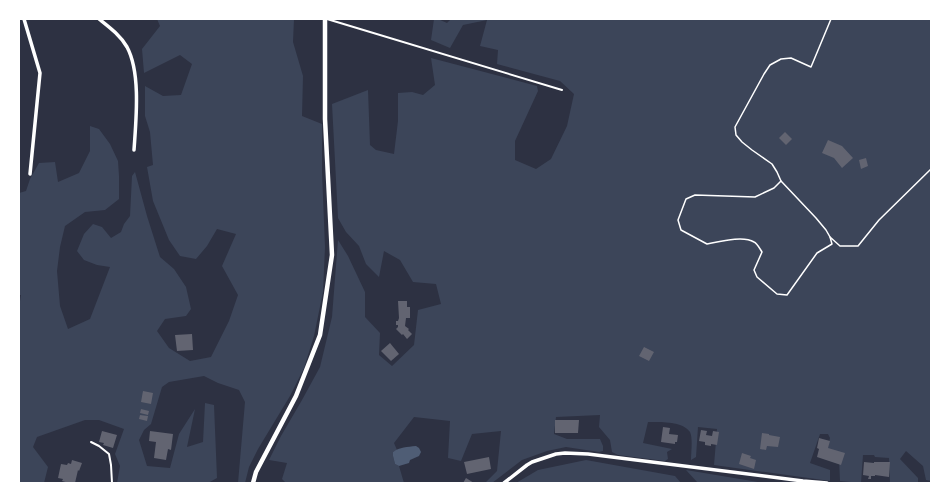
<svg xmlns="http://www.w3.org/2000/svg" width="950" height="502" viewBox="0 0 950 502" font-family="'Fira Sans Condensed',sans-serif">
<style>
.green{fill:#3c4559}
.water{fill:#4f5d75}
.building{fill:#626471}
.lines{fill:none;stroke-linecap:round;stroke-linejoin:round}
.path{stroke:#fff;stroke-width:1.5}
.service{stroke:#fff;stroke-width:2}
.minor{stroke:#fff;stroke-width:3.5}
.tertiary{stroke:#fff;stroke-width:4.5}
</style>
<rect width="100%" height="100%" fill="#2d3142"/>
<!-- green -->
<g class="green">
<path d="M157 19H294L293 42 303 76 302 116 322 124V172L325 247 323 292 314 336 304 368 290 396 258 449 249 467 245 483H238L245 402 239 390 218 383 204 376 169 382 162 387 151 424 144 430 139 440 147 466 170 468 179 434 195 409 187 447 203 442 205 403 214 405 217 478 208 483H117L120 466 115 454 124 429 99 420H85L37 437 33 447 48 467 44 483H19V307L21 295H19V193L26 191 30 179 39 163 55 162 58 182 79 173 90 151V126L99 129 110 144 118 161 119 176V199L105 210 85 212 65 226 60 247 57 271 60 306 68 329 90 319 110 267 97 265 84 260 77 251 84 234 93 224 102 227 111 238 121 232 124 224 130 216 132 176 135 172 147 216 160 257 174 269 186 287 191 309 186 316 165 319 157 331 169 348 190 361 211 357 229 321 238 295 222 266 236 234 217 229 207 246 196 259 180 256 169 240 153 201 147 167 153 165 150 132 145 116V86L163 96 181 95 192 64 180 55 144 73 142 49 160 26Z"/>
<path d="M434 19H438L447 23 451 19H931V481L926 480 923 466 906 451 900 459 918 478V483H890L889 458 875 457 874 455H863L861 483 840 481 839 459 827 451 830 438 828 434H820L810 463 830 470V481L714 465 717 429 698 427 696 457 691 460C691 453 693 438 690 432 683 421 659 422 648 422L643 443 672 449 667 452 668 459 665 461 618 455 612 452 610 440 599 427 600 415 556 417 554 434 567 439H600L603 446V451L599 452 566 447 547 451 522 460 492 483H485L497 471 501 431 472 434 461 461 448 458 450 421 414 417 394 443 397 450 393 452V456L395 464 399 466 404 483H286L282 479 287 463 269 460 281 436 302 400 320 367 332 317 338 240 348 256 365 292V317L380 333 379 355 392 366 414 345 418 310 441 304 436 284 413 282 400 260 384 251 379 277 366 264 359 246 346 232 338 218 332 104 368 90 370 145 376 150 394 154 398 121V93L412 92 423 95 435 85 431 58 537 86 538 91 515 141V160L536 169 551 159 567 126 574 94 560 81 497 64 498 50 480 46 487 20 463 25 450 48 431 40Z"/>
<path d="M586 460 675 476 681 483H516L538 470Z"/>
<path d="M686 470 764 483H698Z"/>
</g>
<!-- water -->
<path class="water" d="M416 446 419 448 421 452 419 456 410 460 409 463 399 466 395 464 393 456V452C400 447 407 447 416 446Z"/>
<!-- building -->
<g class="building">
<path d="M785 132 792 139 786 145 779 138Z"/>
<path d="M828 140 842 146 853 158 842 168 834 158 822 153Z"/>
<path d="M866 158 868 166 861 169 859 160Z"/>
<path d="M398 301H407V307H410V318H406L405 326 409 329 408 330 412 334 407 339 403 334 402 335 396 329 398 327V325H396V321H398L399 318Z"/>
<path d="M192 334 193 350 177 351 175 335Z"/>
<path d="M390 343 399 354 391 361 381 351Z"/>
<path d="M644 347 654 352 649 361 639 356Z"/>
<path d="M143 391 153 393 151 404 141 402Z"/>
<path d="M141 409 149 411 148 415 140 413Z"/>
<path d="M140 415 148 416 147 421 139 419Z"/>
<path d="M555 420H579L578 433H555Z"/>
<path d="M663 427 670 428 669 434 678 435 677 442H675V444L661 442Z"/>
<path d="M701 430 707 431 706 435 712 436 713 431 719 432 717 445 711 444V446L705 445V442L699 441Z"/>
<path d="M102 431 117 435 113 448 103 445 104 443 99 442Z"/>
<path d="M150 431 173 434 171 450 168 449 166 460 154 458 156 442 149 441Z"/>
<path d="M762 433 769 434V435L780 437 778 447 767 446 766 450 760 449Z"/>
<path d="M819 438 830 441 828 448 845 453 841 465 817 457 819 449 817 448Z"/>
<path d="M742 453 751 456 750 458 756 460 754 469 739 464Z"/>
<path d="M489 457 491 469 467 474 464 462Z"/>
<path d="M72 460 82 463 79 471 78 470 75 483H69L62 481 63 479 58 478 61 464 67 465 68 463 71 464Z"/>
<path d="M864 462 874 463V462H890L889 477 875 475V476H871V479H868L869 476 863 475Z"/>
<path d="M466 478 474 483H463Z"/>
</g>
<g class="lines">
<!-- path -->
<g class="path">
<path d="M781 181 774 188 755 197 695 195 686 199 678 220 681 230 707 244C718 242 743 235 754 242 757 243 760 249 762 252L754 270 757 277 777 294 787 295 817 253 832 244 830 237 840 246H858L879 220 931 169"/>
<path d="M830 237 826 230 816 218 781 181 777 172 772 164 752 150 742 142 736 135 735 127 764 74 770 65 781 59 791 58 811 67 831 19"/>
</g>
<!-- service -->
<g class="service">
<path d="M327 19 562 90"/>
<path d="M91 442 99 446 109 454 111 465 112 483"/>
</g>
<!-- minor -->
<g class="minor">
<path d="M24 19 40 73 30 174"/>
<path d="M99 19C109 27 120 35 127 47 141 73 136 120 134 150"/>
<path d="M504 483 527 465 532 462 556 454 565 453 588 454 803 481 827 483"/>
</g>
<!-- tertiary -->
<path class="tertiary" d="M253 483 256 472 296 396 320 335 332 255 325 119V19"/>
</g>
<!-- border -->
<rect width="950" height="502" fill="none" stroke="#ffffff" stroke-width="40"/>
</svg>
